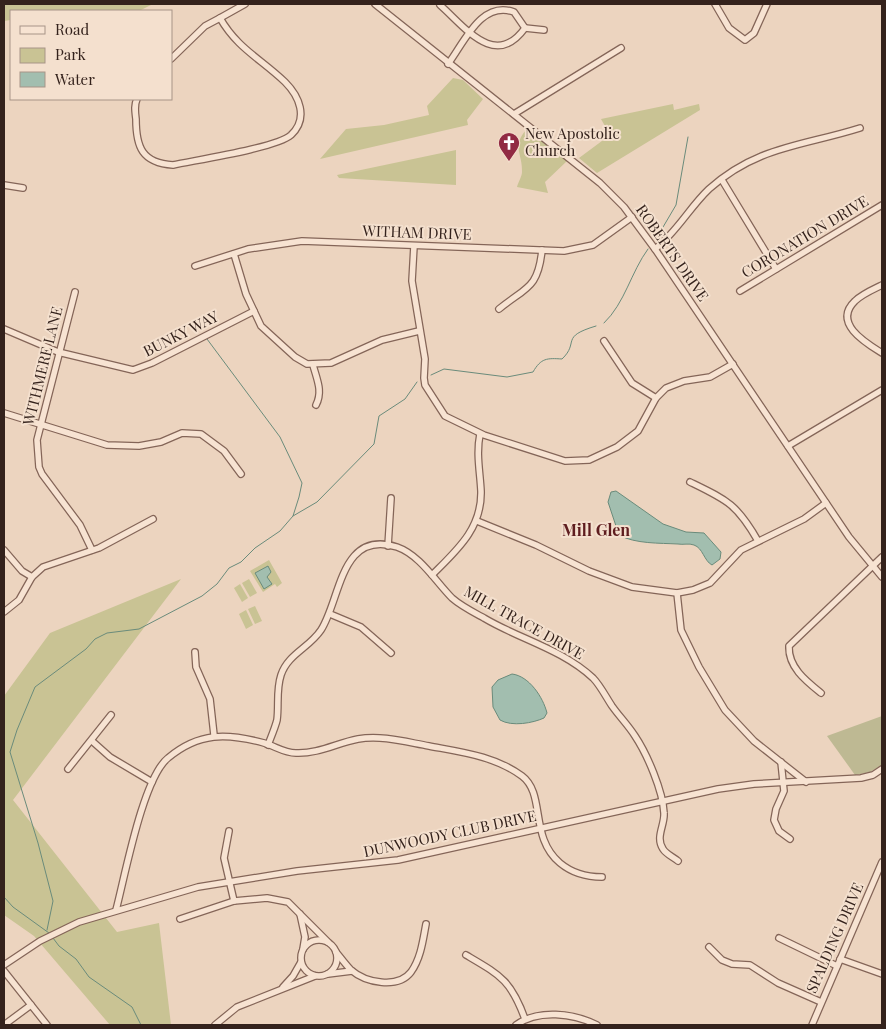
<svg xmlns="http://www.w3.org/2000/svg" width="886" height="1029" viewBox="0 0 886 1029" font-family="'Playfair Display',serif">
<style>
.green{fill:#c9c394}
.cemetery{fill:#beb993}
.water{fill:#a2beaf;stroke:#6a8b7b}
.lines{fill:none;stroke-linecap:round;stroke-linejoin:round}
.stream{stroke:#6a8b7b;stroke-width:1}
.minor-casing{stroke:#846558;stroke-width:8}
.minor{stroke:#f7e3d2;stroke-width:5.5}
.labels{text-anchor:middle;stroke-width:4;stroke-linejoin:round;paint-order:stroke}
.poi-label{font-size:15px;fill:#34221c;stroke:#f4e0ce;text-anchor:start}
.street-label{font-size:15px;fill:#34221c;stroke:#f4e0ce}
.neighbourhood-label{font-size:16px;font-weight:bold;fill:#5f1d1f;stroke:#f4e0ce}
</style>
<rect width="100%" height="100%" fill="#ecd4bf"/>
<!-- green -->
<g class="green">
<path d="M4 4H153L139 11H11V20L4 21Z"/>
<path d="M453 78 463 80 483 99 467 120 468 125 320 159 346 129 384 125 429 115 427 106Z"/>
<path d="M673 104 674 110 699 104 700 110 597 173 579 158 610 135 601 119Z"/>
<path d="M527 129 567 161 545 182 548 193 517 187C518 183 522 176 522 172 523 154 511 146 527 129Z"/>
<path d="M456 150V185L339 178 337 175Z"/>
<path d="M269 560 282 583 277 587 275 584 263 592 250 571Z"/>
<path d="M181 579 13 800 117 932 159 923 171 1025H110L34 936 4 915V696L50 633Z"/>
<path d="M249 579 257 593 250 597 242 583Z"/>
<path d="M240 584 248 598 242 602 234 588Z"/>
<path d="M255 606 262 621 255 624 248 609Z"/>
<path d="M246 610 253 625 246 629 239 614Z"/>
</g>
<!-- cemetery -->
<path class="cemetery" d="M882 716V765L870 772 855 775 827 736Z"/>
<!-- water -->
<g class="water">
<path d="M616 491 663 524 686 532 704 533 721 552 720 559 712 565C704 561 703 548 694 545 689 543 683 545 678 544 660 543 635 544 619 535L608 502 611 492Z"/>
<path d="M268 566 271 572 267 577 272 584 264 589 255 573Z"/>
<path d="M512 674C529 676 543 697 547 713L544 718C533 723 512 727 500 720L493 707 492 687 498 680Z"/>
</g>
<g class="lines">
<!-- stream -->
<g class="stream">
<path d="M656 239 676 205 688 137"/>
<path d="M604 323C625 303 631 272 648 249"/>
<path d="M431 375 444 369 507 377 533 372C541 358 547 358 562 359 580 342 559 337 596 326"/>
<path d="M293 516 317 502 374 444 379 416 405 399 417 382"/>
<path d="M4 897 13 907 49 933"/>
<path d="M47 930 53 901 38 843 10 752 17 730 35 687 86 649 95 639 107 633 139 629 202 596 217 584 229 568 241 562 255 548 280 531 293 516 299 497 302 483 280 437 207 339"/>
<path d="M53 938 59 946 76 959 89 977 132 1007 141 1025"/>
</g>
<!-- minor casing -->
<g class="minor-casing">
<g id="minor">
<path d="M375 4 600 183 624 207 655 249 849 537 882 577"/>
<path d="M715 4 729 28 745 40 754 33 767 4"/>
<path d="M440 5C464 26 495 70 525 28L514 12C481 0 464 43 448 64"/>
<path d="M220 18 245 4"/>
<path d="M525 28 544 30"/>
<path d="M137 99C134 105 135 111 136 119 136 147 142 163 173 165 196 160 276 148 291 135 309 118 299 96 285 82 261 59 237 48 220 18L205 26 171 59"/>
<path d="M514 114 621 48"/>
<path d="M722 180 776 269"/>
<path d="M4 185 23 188"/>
<path d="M414 246 412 281 425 359 424 378 425 385 445 416 484 435 565 461 589 460 617 447 638 431 656 398 666 388 684 381 710 377 733 364"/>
<path d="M655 249C677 232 689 208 709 189 757 146 803 146 860 128"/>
<path d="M234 254 246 294 261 326 295 357 307 364 331 363 382 340 419 331"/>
<path d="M195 266 248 249 302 241 564 251 593 245 632 217"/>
<path d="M882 285C874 289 862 294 855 301 832 323 866 343 882 353"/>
<path d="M740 291 882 205"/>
<path d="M75 292 37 440 39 467 42 474 80 525 92 550"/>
<path d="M499 309C526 287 538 289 542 250"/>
<path d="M4 329 58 352 133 370 152 363 254 311"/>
<path d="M604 341 632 383 656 398"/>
<path d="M313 365C317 380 323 391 316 405"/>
<path d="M4 413 107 445 139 446 161 442 182 433 201 434 224 451 241 474"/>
<path d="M788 446 882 390"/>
<path d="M690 482C727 500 737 504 758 541"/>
<path d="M477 521 536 545 589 571 632 587 677 593 693 590 710 583 741 550 804 519 826 503"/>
<path d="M388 546 391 498"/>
<path d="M4 550 22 571 32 577"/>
<path d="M432 575C456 551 482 529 481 491 480 471 476 454 480 434"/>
<path d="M677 593 681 630 699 667 725 710 754 741 806 782"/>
<path d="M4 612 19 600 32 577 43 567 99 548 153 519"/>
<path d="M330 614 361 627 391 653"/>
<path d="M195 652 196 667 210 699 214 735"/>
<path d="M821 693C806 681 788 667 789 646L882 557"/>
<path d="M92 741 110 757 152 782"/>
<path d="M268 745C271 737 275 728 277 720 279 705 276 690 281 675 288 654 309 648 321 630 341 599 340 529 397 547 420 555 436 582 452 598 461 606 473 612 484 618 519 639 562 649 593 678 600 685 606 697 612 706 619 716 628 725 635 736 647 754 663 791 664 813 665 825 655 837 663 849 666 854 673 857 678 861"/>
<path d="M781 762 784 791 776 809 774 820 779 831 790 839"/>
<path d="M68 769 111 715"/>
<path d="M229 831 224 858 234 901 267 898 288 902 328 942"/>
<path d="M116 910C125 876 143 778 168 758 199 732 227 733 264 743 275 746 284 753 296 753 318 754 337 743 358 739 382 735 406 742 429 746 461 752 495 756 522 776 546 794 529 837 560 863 572 873 586 877 602 877"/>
<path d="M300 914 305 937 303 949"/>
<path d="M180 919 234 901"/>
<path d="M779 938 837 966"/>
<circle cx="319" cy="958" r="18"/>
<path d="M709 947 722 960 732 964 750 965 778 983 821 1002"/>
<path d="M336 952C341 958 346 965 351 970 366 983 398 989 411 972 421 958 423 940 426 924"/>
<path d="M466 955C500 975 511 980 525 1019"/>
<path d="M840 959 882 974"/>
<path d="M4 965 40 941 79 922 198 887 297 871 398 860 718 789 754 784 861 778 873 775 882 769"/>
<path d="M4 971 47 1025"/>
<path d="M328 974 352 971"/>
<path d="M283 987 293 976 301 962"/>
<path d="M4 1025 31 1005"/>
<path d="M215 1025 237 1007 315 976"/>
<path d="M516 1025C538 1009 573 1013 597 1025"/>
<path d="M812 1025 882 862"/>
</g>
</g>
<!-- minor -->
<use href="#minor" class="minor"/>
</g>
<!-- icons -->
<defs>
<g id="church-pin" transform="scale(1.125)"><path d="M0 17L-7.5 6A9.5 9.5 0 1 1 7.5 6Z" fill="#912a43" stroke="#f4e0ce"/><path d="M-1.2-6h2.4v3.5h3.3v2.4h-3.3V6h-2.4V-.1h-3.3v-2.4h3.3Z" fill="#fff"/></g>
</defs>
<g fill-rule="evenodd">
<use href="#church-pin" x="509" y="143"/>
</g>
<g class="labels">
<!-- poi labels -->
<g class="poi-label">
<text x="525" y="139">New Apostolic<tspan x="525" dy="17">Church</tspan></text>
</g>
<!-- street labels -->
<g class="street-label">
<text transform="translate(417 233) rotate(2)" y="5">WITHAM DRIVE</text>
<text transform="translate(805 237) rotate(-31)" y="5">CORONATION DRIVE</text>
<text transform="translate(672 253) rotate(55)" y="5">ROBERTS DRIVE</text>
<text transform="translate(181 334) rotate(-27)" y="5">BUNKY WAY</text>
<text transform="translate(43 366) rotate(-76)" y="5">WITHMERE LANE</text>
<text transform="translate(524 623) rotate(29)" y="5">MILL TRACE DRIVE</text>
<text transform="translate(450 834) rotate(-12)" y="5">DUNWOODY CLUB DRIVE</text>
<text transform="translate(835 938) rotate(-66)" y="5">SPALDING DRIVE</text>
</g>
<!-- neighbourhood labels -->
<g class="neighbourhood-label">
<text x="596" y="536">Mill Glen</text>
</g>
</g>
<!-- border -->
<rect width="886" height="1029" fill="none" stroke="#34221c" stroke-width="10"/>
<!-- legend -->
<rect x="10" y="10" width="162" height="90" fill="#f4e0ce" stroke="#a79487"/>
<rect x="20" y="26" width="25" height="8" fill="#f7e3d2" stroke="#a79487"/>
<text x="55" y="35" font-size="15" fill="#34221c">Road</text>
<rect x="20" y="48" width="25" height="15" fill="#c9c394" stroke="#a79487"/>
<text x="55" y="60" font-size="15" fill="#34221c">Park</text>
<rect x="20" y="72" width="25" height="15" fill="#a2beaf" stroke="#a79487"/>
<text x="55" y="85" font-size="15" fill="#34221c">Water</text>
</svg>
